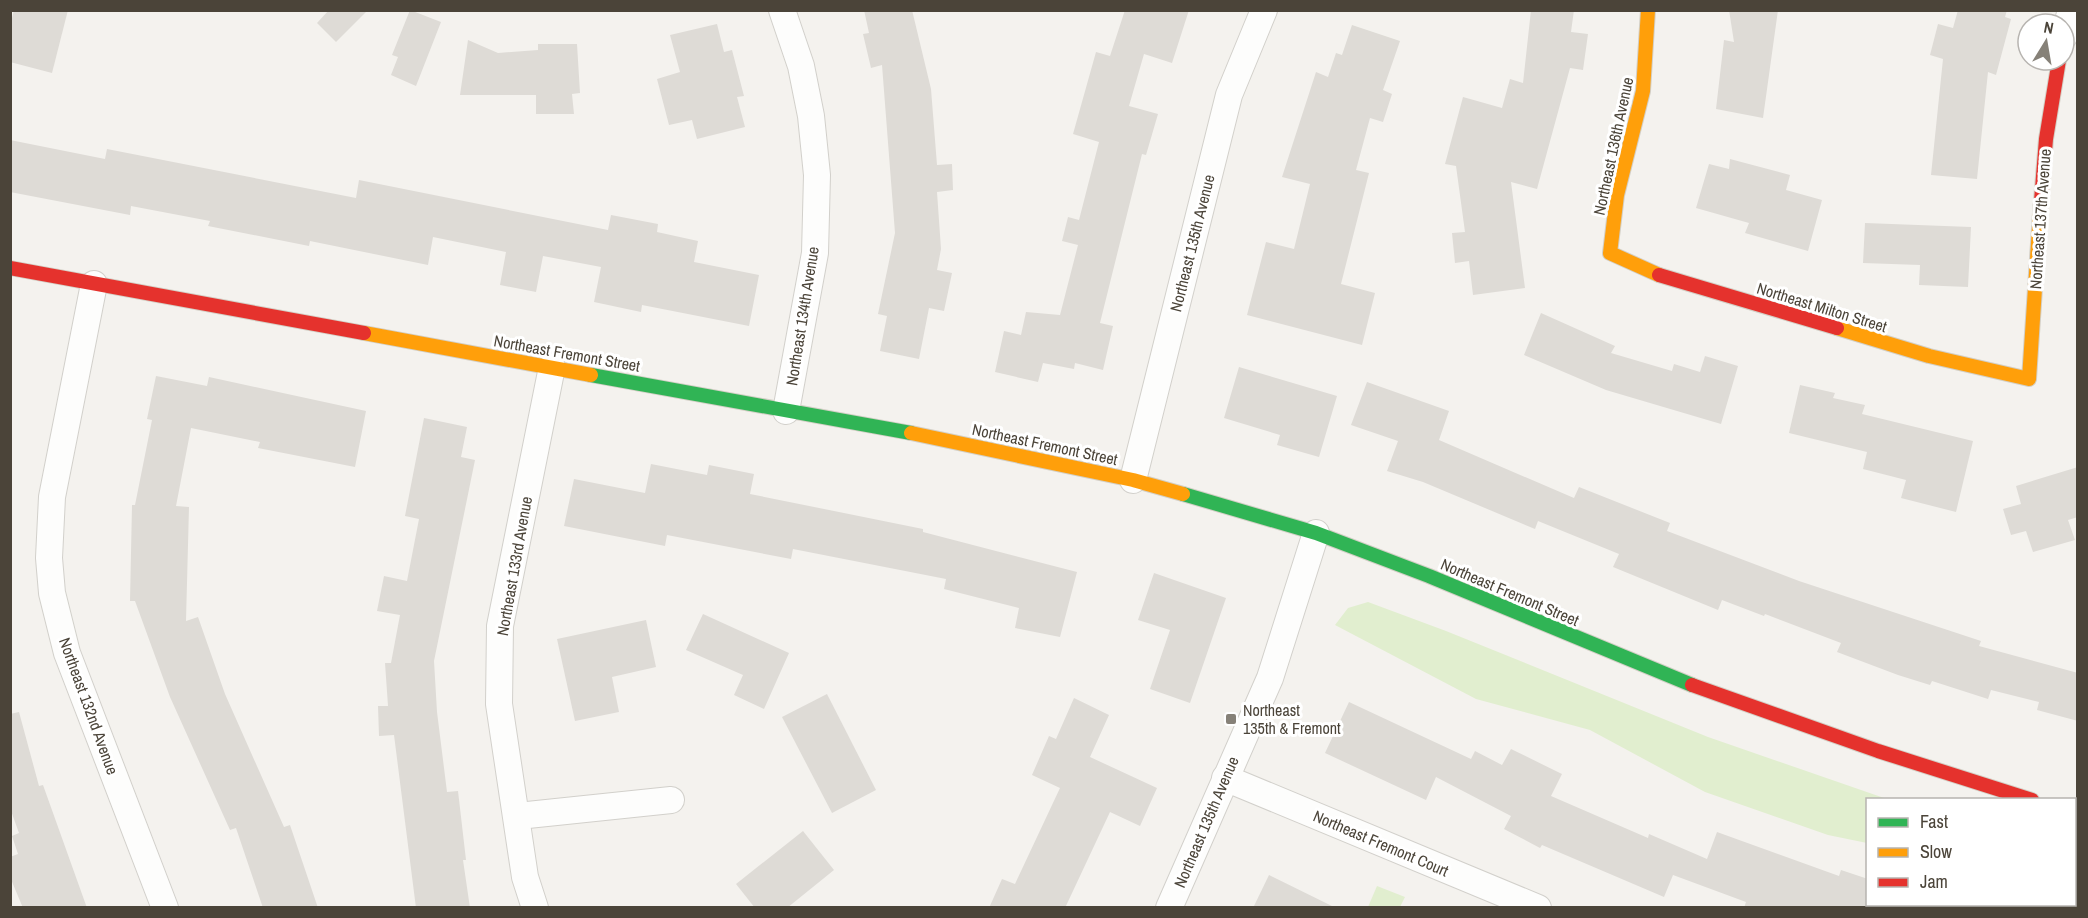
<svg xmlns="http://www.w3.org/2000/svg" width="2088" height="918" viewBox="0 0 2088 918" font-family="'Archivo Narrow',sans-serif">
<style>
.green{fill:#e1eecf}
.building{fill:#dedbd6}
.lines{fill:none;stroke-linecap:round;stroke-linejoin:round}
.street-casing{stroke:#d2d0cb;stroke-width:28}
.fast-casing{stroke:#d3cfc5;stroke-width:16}
.slow-casing{stroke:#d3cfc5;stroke-width:16}
.jam-casing{stroke:#d3cfc5;stroke-width:16}
.street{stroke:#fdfdfc;stroke-width:26}
.fast{stroke:#30b455;stroke-width:14}
.slow{stroke:#ff9f0a;stroke-width:14}
.jam{stroke:#e5322d;stroke-width:14}
.poi-dot{fill:#868178;stroke:#fff;stroke-width:2}
.labels{text-anchor:middle;stroke-width:6;stroke-linejoin:round;paint-order:stroke}
.street-label{font-size:16px;fill:#4b4439;stroke:#fff}
.poi-label{font-size:16px;fill:#4b4439;stroke:#fff;text-anchor:start}
</style>
<rect width="100%" height="100%" fill="#f4f2ee"/>
<!-- green -->
<g class="green">
<path d="M1368 602 1446 631 1708 737 1887 799 1868 800 1867 843 1828 835 1705 792 1590 730 1476 699 1335 625 1348 608Z"/>
<path d="M2075 856 2077 857V907H2038L2032 905 2074 904Z"/>
<path d="M1377 886 1405 897 1400 907H1368Z"/>
</g>
<!-- building -->
<g class="building">
<path d="M14 10H68L52 73 10 62V26Z"/>
<path d="M329 10H368L336 42 317 23Z"/>
<path d="M410 10 441 22 416 86 391 75 398 57 392 55Z"/>
<path d="M864 10H912L931 89 937 165 952 164 953 190 937 192 941 249 937 270 952 273 944 311 929 308 919 359 880 351 887 316 878 314 895 233 882 65 871 68 863 34 869 33Z"/>
<path d="M1125 10H1189L1172 63 1144 54 1129 106 1158 114 1146 155 1142 154 1100 323 1113 326 1103 370 1075 363 1074 369 1043 363 1038 382 995 372 1004 331 1021 335 1026 312 1060 315 1078 245 1062 241 1068 217 1079 220 1099 142 1073 134 1096 52 1110 56Z"/>
<path d="M1531 10H1574L1571 32 1588 34 1583 70 1570 68 1537 189 1511 182 1525 288 1473 295 1469 261 1455 263 1452 233 1465 232 1456 166 1445 164 1463 97 1502 108 1510 79 1523 83Z"/>
<path d="M1729 10H1778L1763 118 1716 109 1724 40 1734 42Z"/>
<path d="M1958 10H2007L2005 17 2011 19 1996 75 1988 72 1977 179 1931 175 1943 59 1930 55 1938 24 1953 28Z"/>
<path d="M717 24 724 52 732 50 744 96 737 97 745 127 697 139 692 120 669 125 657 79 680 72 670 35Z"/>
<path d="M1352 25 1400 41 1383 90 1392 94 1383 122 1370 118 1356 170 1369 173 1341 284 1375 293 1362 345 1247 315 1266 242 1294 249 1310 184 1282 177 1316 72 1328 77 1336 53 1342 55Z"/>
<path d="M468 40 498 53 538 50V44H577L580 93 572 94 574 114H536V95H460Z"/>
<path d="M10 140 105 159 107 149 356 198 359 180 608 230 611 215 658 224 657 232 698 241 694 262 759 275 749 326 642 305 641 312 594 302 601 267 543 256 536 292 500 285 506 252 433 237 428 265 310 241 309 246 208 226 210 221 131 206 130 215 10 192Z"/>
<path d="M1730 159 1790 175 1786 190 1822 200 1808 251 1745 233 1749 223 1696 208 1709 164 1729 169Z"/>
<path d="M1865 223 1971 227 1968 287 1919 285 1920 265 1863 263Z"/>
<path d="M1541 313 1615 346 1611 353 1672 371 1674 364 1700 372 1705 356 1738 366 1721 424 1606 390 1524 355Z"/>
<path d="M1239 367 1337 396 1319 457 1277 445 1280 435 1224 418Z"/>
<path d="M156 376 207 386 209 377 366 411 355 467 258 448 260 442 191 428 176 506 189 507 186 621 198 617 225 694 284 827 290 825 318 908H263L236 828 230 830 170 697 135 601H130L132 505H135L152 420 147 419Z"/>
<path d="M1367 382 1449 411 1439 440 1574 498 1579 487 1670 523 1667 531 1799 581 1981 641 1979 646 2078 673V721L2037 710 2039 702 1991 690 1988 699 1932 681 1930 685 1898 675 1837 652 1841 643 1765 614 1764 616 1722 600 1718 610 1613 567 1619 554 1538 521 1535 529 1423 482 1387 471 1398 441 1351 425Z"/>
<path d="M1800 385 1835 393 1833 398 1865 405 1862 414 1973 441 1956 512 1901 498 1906 480 1863 469 1867 452 1789 433Z"/>
<path d="M424 418 467 427 461 457 475 460 434 661 437 712 447 792 458 791 466 860H463L470 908H416L394 735 379 736 378 706H388L385 663H391L400 615 377 611 384 576 407 581 419 519 405 516Z"/>
<path d="M651 464 707 475 709 465 754 474 750 494 923 529V532L1077 572 1060 637 1015 628 1019 608 944 589 946 579 793 549 791 559 667 535 665 546 564 526 574 479 645 493Z"/>
<path d="M2078 467V517L2068 520 2075 540 2033 552 2026 531 2011 535 2003 509 2021 504 2016 486Z"/>
<path d="M1154 573 1226 598 1190 703 1150 689 1170 630 1138 620Z"/>
<path d="M703 614 789 653 764 709 734 695 743 675 686 650Z"/>
<path d="M646 620 656 667 612 677 619 712 575 721 557 639Z"/>
<path d="M827 694 876 790 832 813 782 717Z"/>
<path d="M1074 698 1109 715 1090 757 1157 788 1140 826 1110 812 1065 908H989L1002 879 1015 884 1060 788 1032 775 1049 736 1056 739Z"/>
<path d="M1349 702 1471 759 1475 751 1502 765 1511 749 1562 774 1551 796 1648 838 1649 834 1707 859 1717 832 1839 876 1841 870 1868 879V908H1744L1746 902 1673 875 1664 897 1542 845 1540 848 1504 829 1511 816 1436 777 1426 800 1325 753Z"/>
<path d="M19 712 39 786 43 785 87 908H23L10 877V857L18 854 12 836 19 833 10 808V714Z"/>
<path d="M803 831 834 870 787 908H755L736 884Z"/>
<path d="M1269 875 1336 908H1253Z"/>
</g>
<g class="lines">
<!-- street casing -->
<g class="street-casing">
<g id="street">
<path d="M782 10 801 66 811 116 817 175 815 253 786 411"/>
<path d="M2064 36 2071 10"/>
<path d="M94 284 52 497 49 558 52 593 67 653 165 908"/>
<path d="M1133 480 1229 95 1264 10"/>
<path d="M1225 778 1538 908"/>
<path d="M518 816 671 800"/>
<path d="M535 908 525 877 499 704 500 626 552 367"/>
<path d="M1169 908 1270 678 1316 533"/>
</g>
</g>
<!-- fast casing -->
<g class="fast-casing">
<g id="fast">
<path d="M591 375 911 433"/>
<path d="M1183 494 1316 533 1429 576 1692 685"/>
<path d="M2074 812 2078 813"/>
</g>
</g>
<!-- slow casing -->
<g class="slow-casing">
<g id="slow">
<path d="M1648 10 1643 91 1617 195 1610 253 1659 275"/>
<path d="M1837 328 1929 356 2029 379 2040 213"/>
<path d="M364 333 591 375"/>
<path d="M911 433 1133 480 1183 494"/>
</g>
</g>
<!-- jam casing -->
<g class="jam-casing">
<g id="jam">
<path d="M2040 213 2046 139 2059 60"/>
<path d="M10 268 364 333"/>
<path d="M1659 275 1837 328"/>
<path d="M1692 685 1878 751 2032 800"/>
</g>
</g>
<!-- street -->
<use href="#street" class="street"/>
<!-- fast -->
<use href="#fast" class="fast"/>
<!-- slow -->
<use href="#slow" class="slow"/>
<!-- jam -->
<use href="#jam" class="jam"/>
</g>
<!-- markers -->
<rect class="poi-dot" x="1225" y="713" width="12" height="12" rx="3"/>
<g class="labels">
<!-- street labels -->
<g class="street-label">
<text transform="translate(1613 146) rotate(-78)" y="6">Northeast 136th Avenue</text>
<text transform="translate(2040 219) rotate(-86)" y="6">Northeast 137th Avenue</text>
<text transform="translate(1192 243) rotate(-76)" y="6">Northeast 135th Avenue</text>
<text transform="translate(1822 307) rotate(17)" y="6">Northeast Milton Street</text>
<text transform="translate(802 316) rotate(-81)" y="6">Northeast 134th Avenue</text>
<text transform="translate(567 353) rotate(10)" y="6">Northeast Fremont Street</text>
<text transform="translate(1045 444) rotate(12)" y="6">Northeast Fremont Street</text>
<text transform="translate(514 566) rotate(-80)" y="6">Northeast 133rd Avenue</text>
<text transform="translate(1510 592) rotate(23)" y="6">Northeast Fremont Street</text>
<text transform="translate(89 706) rotate(70)" y="6">Northeast 132nd Avenue</text>
<text transform="translate(1206 822) rotate(-67)" y="6">Northeast 135th Avenue</text>
<text transform="translate(1381 843) rotate(23)" y="6">Northeast Fremont Court</text>
</g>
<!-- poi labels -->
<g class="poi-label">
<text x="1243" y="716">Northeast<tspan x="1243" dy="18">135th &amp; Fremont</tspan></text>
</g>
</g>
<!-- border -->
<rect width="2088" height="918" fill="none" stroke="#4b4439" stroke-width="24"/>
<!-- legend -->
<rect x="1866" y="798" width="210" height="108" fill="#ffffff" stroke="#b7b4b0" stroke-width="1.5"/>
<rect x="1878" y="818" width="30" height="9" fill="#30b455" stroke="#b7b4b0" stroke-width="1.5"/>
<text x="1920" y="828" font-size="18" fill="#4b4439">Fast</text>
<rect x="1878" y="848" width="30" height="9" fill="#ff9f0a" stroke="#b7b4b0" stroke-width="1.5"/>
<text x="1920" y="858" font-size="18" fill="#4b4439">Slow</text>
<rect x="1878" y="878" width="30" height="9" fill="#e5322d" stroke="#b7b4b0" stroke-width="1.5"/>
<text x="1920" y="888" font-size="18" fill="#4b4439">Jam</text>
<!-- north arrow -->
<g transform="translate(2046 42) rotate(11)"><circle r="28" fill="#ffffff" stroke="#b7b4b0" stroke-width="1.5"/>
<path d="M0-4.5L10 22L0 15L-10 22Z" fill="#868178"/>
<text y="-9" font-size="16" font-weight="bold" text-anchor="middle" fill="#4b4439">N</text>
</g>
</svg>
